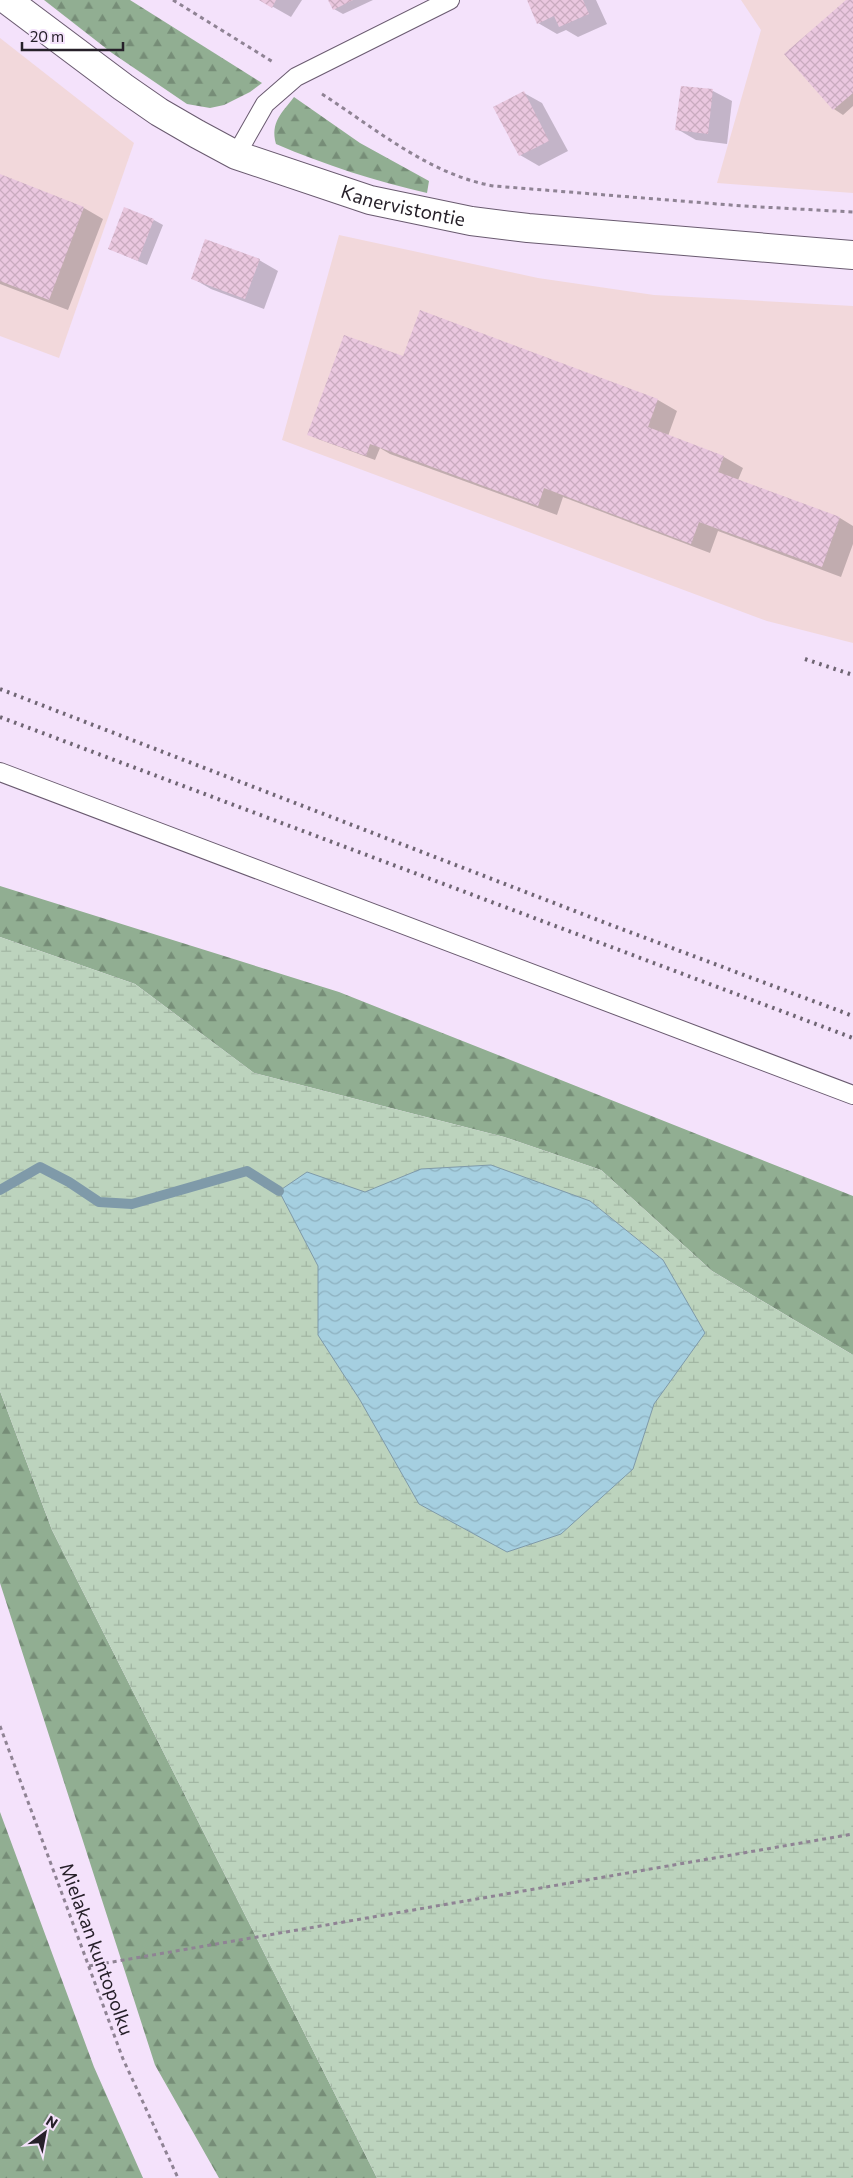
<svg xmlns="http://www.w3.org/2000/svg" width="853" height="2178" viewBox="0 0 853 2178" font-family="Commissioner,sans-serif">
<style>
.industrial{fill:#f2d8db}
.forest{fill:url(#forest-firs)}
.wetland{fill:url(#wetland-marsh);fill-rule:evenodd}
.water{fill:url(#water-waves);stroke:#7f9aa9}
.shadow{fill:#0003}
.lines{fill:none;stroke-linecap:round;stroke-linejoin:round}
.stream{stroke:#7f9aa9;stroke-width:10}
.building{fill:url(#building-cross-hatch)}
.service-casing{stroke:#695a6f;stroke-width:20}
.tertiary-casing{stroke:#695a6f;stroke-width:30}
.path{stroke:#8f8394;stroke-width:3;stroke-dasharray:4 4;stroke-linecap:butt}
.service{stroke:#fff;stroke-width:18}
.tertiary{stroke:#fff;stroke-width:28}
.rail{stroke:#6f6573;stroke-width:4;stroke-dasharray:2.5 5;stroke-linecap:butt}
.labels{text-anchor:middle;stroke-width:4;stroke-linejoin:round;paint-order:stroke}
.street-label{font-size:19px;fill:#262029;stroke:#f4e2fb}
</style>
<defs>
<pattern id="forest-firs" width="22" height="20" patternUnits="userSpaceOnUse" patternTransform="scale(1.25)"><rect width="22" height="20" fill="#91ae92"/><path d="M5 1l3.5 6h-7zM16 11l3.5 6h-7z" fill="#768d77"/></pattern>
<pattern id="wetland-marsh" width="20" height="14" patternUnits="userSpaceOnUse" patternTransform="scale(1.25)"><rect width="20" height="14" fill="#bcd3bd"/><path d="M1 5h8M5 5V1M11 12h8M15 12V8" fill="none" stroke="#a1b5a2"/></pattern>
<pattern id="water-waves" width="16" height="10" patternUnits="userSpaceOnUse" patternTransform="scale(1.25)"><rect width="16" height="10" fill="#a5cfe0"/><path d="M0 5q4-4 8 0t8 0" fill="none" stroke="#8eb1c0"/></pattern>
<pattern id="building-cross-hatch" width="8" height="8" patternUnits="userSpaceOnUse" patternTransform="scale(1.25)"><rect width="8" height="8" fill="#eac7df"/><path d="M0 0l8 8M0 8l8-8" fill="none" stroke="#c9abbf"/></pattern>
</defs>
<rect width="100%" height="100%" fill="#f4e2fb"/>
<!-- industrial -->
<g class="industrial">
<path d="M741 0H853V193L717 183 761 30Z"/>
<path d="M0 38 134 143 59 358 0 336Z"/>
<path d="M339 235 538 278 654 295 853 306V643L767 621 282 440Z"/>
</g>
<!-- forest -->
<g class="forest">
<path d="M44 0H130L262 83 250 92 224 105 210 108 187 104 112 53Z"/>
<path d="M294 97 360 143 429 181 427 193C375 181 325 165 276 144 270 122 282 113 294 97Z"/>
<path d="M0 886 339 992 853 1196V1355L712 1271 601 1170 504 1137 254 1073 135 984 0 937Z"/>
<path d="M0 1391 52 1530 377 2178H219L155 2065 0 1583Z"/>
<path d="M0 1812 94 2067 143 2178H0Z"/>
</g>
<!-- wetland -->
<path class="wetland" d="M0 937 135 984 254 1073 504 1137 601 1170 712 1271 853 1355V2178H377L52 1530 0 1391ZM590 1201 663 1260 658 1302Z"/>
<!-- water -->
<path class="water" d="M491 1165 590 1201 663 1260 705 1333 654 1404 633 1469 561 1534 507 1552 419 1504 360 1400 318 1335V1266L279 1191 307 1172 365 1192 421 1169Z"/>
<!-- shadow -->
<g class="shadow">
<path d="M261 0H302L291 17Z"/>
<path d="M329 0H373L343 14 334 9Z"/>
<path d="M528 0H596L607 24 578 37 566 30 557 34 538 23Z"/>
<path d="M848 0H853V106L843 115 834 109 786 54Z"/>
<path d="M682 87 713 91 732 101 727 144 696 140 677 129Z"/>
<path d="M524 93 542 103 568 151 539 166 520 155Z"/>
<path d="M0 176 84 208 103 219 68 310 0 284Z"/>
<path d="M154 220 163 225 147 265 110 249Z"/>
<path d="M259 260 278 271 264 309 211 289 192 278Z"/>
<path d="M421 311 658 400 677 411 668 436 724 457 743 468 738 480 840 518 853 526V544L841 577 718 531 710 553 563 497 557 515 390 454 380 448 375 460 318 439 308 434 403 358Z"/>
</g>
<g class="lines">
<!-- stream -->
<path class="stream" d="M0 1190 40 1167 69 1182 99 1202 132 1204 247 1171 279 1191"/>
</g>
<!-- building -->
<g class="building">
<path d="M259 0H276L272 8Z"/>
<path d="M328 0H353L333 10Z"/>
<path d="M527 0H583L589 14 559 27 554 16 537 24Z"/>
<path d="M846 0H853V93L833 110 784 54Z"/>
<path d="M681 86 713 89 708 134 675 130Z"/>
<path d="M524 91 549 141 519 156 493 107Z"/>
<path d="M0 174 84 207 49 300 0 281Z"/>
<path d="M124 207 154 219 138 261 108 249Z"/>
<path d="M205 239 260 259 245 299 191 279Z"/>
<path d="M420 310 658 399 648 427 724 456 718 472 840 517 822 567 699 522 691 544 544 488 538 506 370 444 366 456 307 435 344 335 403 356Z"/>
</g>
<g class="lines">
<!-- service casing -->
<g class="service-casing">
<g id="service">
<path d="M236 155 265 104 296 77 450 0"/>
<path d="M0 772 853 1095"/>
</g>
</g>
<!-- tertiary casing -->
<g class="tertiary-casing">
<g id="tertiary">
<path id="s1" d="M7 0 123 87 159 112 197 134 236 155 370 200 471 221 528 228 853 255"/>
</g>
</g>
<!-- path -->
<g class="path">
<path d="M173 0 273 62"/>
<path d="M322 94C376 129 430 175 494 186L743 206 853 212"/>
<path d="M0 1726 123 2059 178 2178"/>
<path d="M89 1966 853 1834"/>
</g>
<!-- service -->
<use href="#service" class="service"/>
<!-- tertiary -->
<use href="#tertiary" class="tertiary"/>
<!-- rail -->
<g class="rail">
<path d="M805 659 853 675"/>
<path d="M0 689 611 925 853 1016"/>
<path d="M0 717 853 1038"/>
</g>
</g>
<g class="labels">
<!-- street labels -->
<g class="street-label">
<text dy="7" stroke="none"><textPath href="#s1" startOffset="452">Kanervistontie</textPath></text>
<text transform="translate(97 1949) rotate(70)" y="7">Mielakan kuntopolku</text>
</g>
</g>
<!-- north arrow -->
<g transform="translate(45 2133) rotate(32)" stroke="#f4e2fb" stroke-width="4" paint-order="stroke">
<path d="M0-4L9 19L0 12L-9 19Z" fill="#262029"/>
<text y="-8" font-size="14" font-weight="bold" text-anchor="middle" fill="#262029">N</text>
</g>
<!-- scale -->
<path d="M22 42v8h101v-8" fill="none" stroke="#262029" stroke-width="2.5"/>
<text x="30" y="42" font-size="15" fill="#262029" stroke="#f4e2fb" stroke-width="4" paint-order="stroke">20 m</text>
</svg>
